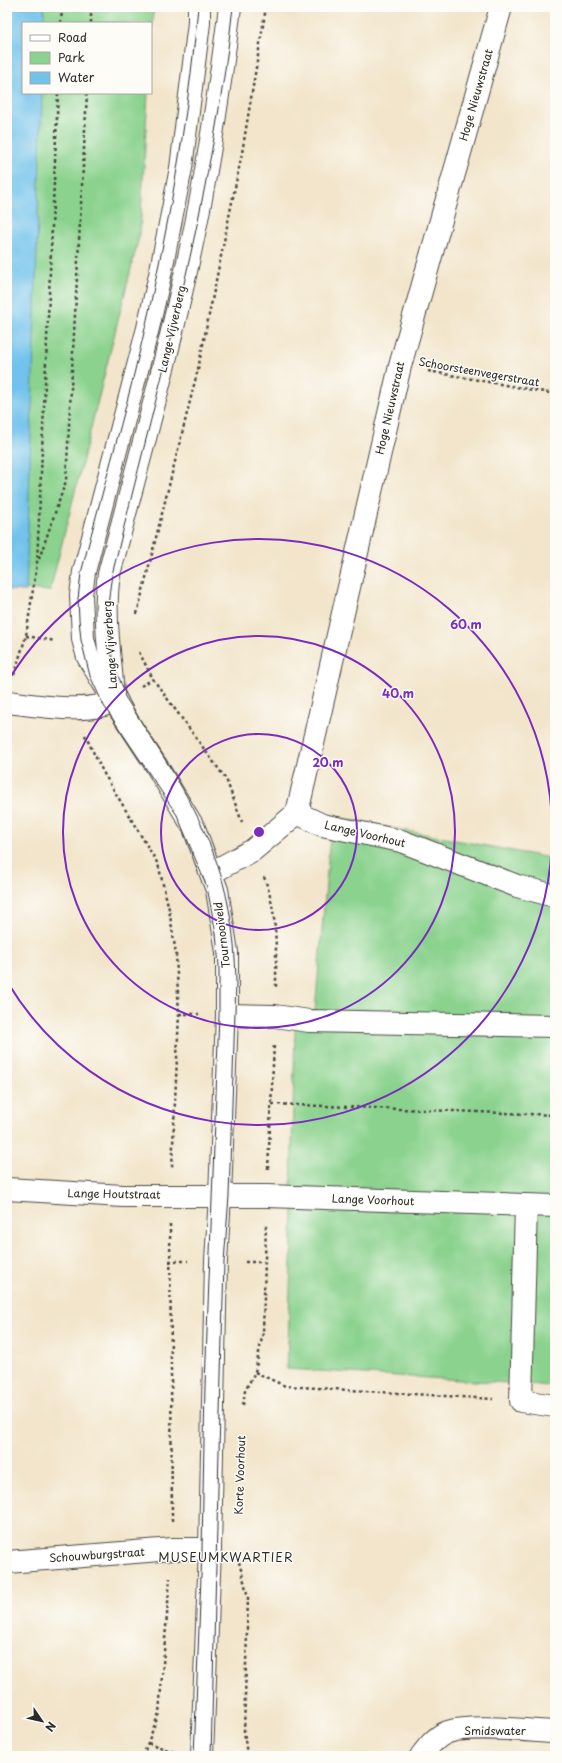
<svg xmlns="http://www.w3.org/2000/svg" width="562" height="1763" viewBox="0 0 562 1763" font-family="'Playpen Sans',sans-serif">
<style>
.green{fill:#8ad28d;stroke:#5a7e5c}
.water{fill:#71c2ec;stroke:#4e768c}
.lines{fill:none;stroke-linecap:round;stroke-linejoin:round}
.minor-casing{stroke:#494743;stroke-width:24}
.path{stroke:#494743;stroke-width:2.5;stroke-dasharray:3 3;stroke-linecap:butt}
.minor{stroke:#fff;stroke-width:22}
.tram{stroke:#2b2b2b;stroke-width:1}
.ring{fill:none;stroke:#7b2cbf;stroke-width:2}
.labels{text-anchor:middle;stroke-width:3;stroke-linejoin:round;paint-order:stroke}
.street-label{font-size:11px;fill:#2b2b2b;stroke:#fdfcf7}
.neighbourhood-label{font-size:12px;letter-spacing:1px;fill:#2b2b2b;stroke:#fdfcf7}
.centre{fill:#7b2cbf;stroke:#fdfcf7;stroke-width:2}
.ring-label{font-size:12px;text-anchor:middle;font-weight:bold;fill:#7b2cbf;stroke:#fdfcf7;stroke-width:3;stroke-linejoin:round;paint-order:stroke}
</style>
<rect width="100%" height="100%" fill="#fdfcf7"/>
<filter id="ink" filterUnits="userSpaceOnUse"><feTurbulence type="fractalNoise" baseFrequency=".025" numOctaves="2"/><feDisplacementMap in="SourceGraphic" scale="8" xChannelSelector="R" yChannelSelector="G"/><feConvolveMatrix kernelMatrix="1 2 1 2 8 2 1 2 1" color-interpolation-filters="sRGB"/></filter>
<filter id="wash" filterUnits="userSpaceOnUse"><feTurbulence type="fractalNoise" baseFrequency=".012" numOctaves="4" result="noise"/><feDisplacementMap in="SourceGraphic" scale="16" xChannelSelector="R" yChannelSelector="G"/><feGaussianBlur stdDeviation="0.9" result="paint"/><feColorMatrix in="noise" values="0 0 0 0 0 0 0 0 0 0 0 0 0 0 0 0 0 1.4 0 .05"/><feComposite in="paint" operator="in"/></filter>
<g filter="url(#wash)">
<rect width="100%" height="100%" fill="#f2e5cb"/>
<!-- green -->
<g class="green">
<path d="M34 7H154L151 44V23H33Z"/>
<path d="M31 93H148L140 233 50 591 11 588Z"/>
<path d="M303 811 555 859V1386L287 1369 293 1209 291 1189 295 1029 315 1011 330 837Z"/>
</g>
<!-- water -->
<path class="water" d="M7 7H44V23H23V93H42L26 591 7 590Z"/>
</g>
<g filter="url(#ink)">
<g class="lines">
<!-- minor casing -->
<g class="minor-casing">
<g id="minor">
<path d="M199 7V23L181 168 160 275 148 328 84 572 81 595 83 639 88 657 114 701 156 765 194 828 217 890 227 952V1015L220 1196 216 1261 210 1549 202 1756"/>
<path d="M113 694C110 654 103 614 109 574 140 456 173 339 197 219 211 149 221 78 230 7"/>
<path d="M7 702C37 705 87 715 114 701"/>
<path d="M297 813 400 366 501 7"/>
<path d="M297 813 322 825 401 841 517 886 555 896"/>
<path d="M211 873 253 850 297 813"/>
<path d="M227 1015 275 1016 309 1021 555 1026"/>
<path d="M7 1189 123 1196H267L555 1206"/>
<path d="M526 1205 521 1401 555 1406"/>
<path d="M7 1562 173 1549H210"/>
<path d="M421 1756C428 1747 436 1736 448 1732 469 1724 530 1731 555 1732"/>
</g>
</g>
<!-- path -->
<g class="path">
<path d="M61 23 62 7"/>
<path d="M91 23V7"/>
<path d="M428 371 555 394"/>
<path d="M39 559 66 481 87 93"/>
<path d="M137 614 198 369 242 153 266 7"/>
<path d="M26 636 55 641"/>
<path d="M139 652 153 679 226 779 242 822"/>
<path d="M14 675 26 636 37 563 58 93"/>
<path d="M141 686 153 679"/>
<path d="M85 735 103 772 158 864 169 909 176 954 179 1014 172 1167"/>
<path d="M264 877C278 912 276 952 276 989"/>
<path d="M179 1014H199"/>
<path d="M272 1104 555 1115"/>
<path d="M268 1169 274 1044"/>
<path d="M170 1224 172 1521"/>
<path d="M169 1261H188"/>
<path d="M245 1262H264"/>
<path d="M255 1372 285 1386 493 1399"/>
<path d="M243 1405 245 1391 255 1372 263 1333 266 1223"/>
<path d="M239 1562 248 1597 244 1731 247 1756"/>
<path d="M148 1743 174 1752"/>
<path d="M143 1756 159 1713 170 1578"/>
</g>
<!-- minor -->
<use href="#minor" class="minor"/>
<!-- tram -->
<g class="tram">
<path d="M194 1756 202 1550 205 1385 219 1014V966L216 934 207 887 177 815 104 706 90 676 81 640 79 619 78 599 81 573C107 473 137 374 157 273 176 186 190 96 198 7"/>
<path d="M211 1756 224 1262 229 1196 236 982C235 933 228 886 208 840 200 820 189 800 178 781 153 737 120 699 110 647 106 623 108 599 112 575 158 387 212 200 233 7"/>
</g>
</g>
</g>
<!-- distance rings -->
<g class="ring">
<circle cx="259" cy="832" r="98"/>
<circle cx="259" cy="832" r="196"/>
<path d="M8 681A293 293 0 1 1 8 983"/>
</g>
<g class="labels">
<!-- street labels -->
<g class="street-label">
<text transform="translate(476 95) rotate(-74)" y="4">Hoge Nieuwstraat</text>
<text transform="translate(172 329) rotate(-77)" y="4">Lange Vijverberg</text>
<text transform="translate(479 372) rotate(10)" y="4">Schoorsteenvegerstraat</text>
<text transform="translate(390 408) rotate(-77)" y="4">Hoge Nieuwstraat</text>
<text transform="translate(110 645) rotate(-94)" y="4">Lange Vijverberg</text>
<text transform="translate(365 834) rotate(13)" y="4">Lange Voorhout</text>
<text transform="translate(222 935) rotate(-97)" y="4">Tournooiveld</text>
<text transform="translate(114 1194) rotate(1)" y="4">Lange Houtstraat</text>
<text transform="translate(373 1200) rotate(2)" y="4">Lange Voorhout</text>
<text transform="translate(240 1475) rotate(-88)" y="4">Korte Voorhout</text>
<text transform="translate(97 1555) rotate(-4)" y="4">Schouwburgstraat</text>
<text x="495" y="1735">Smidswater</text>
</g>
<!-- neighbourhood labels -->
<g class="neighbourhood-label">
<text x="226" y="1562">MUSEUMKWARTIER</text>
</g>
</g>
<circle cx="259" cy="832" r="6" class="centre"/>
<g class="ring-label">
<text x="466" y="629">60 m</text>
<text x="398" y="698">40 m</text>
<text x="328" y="767">20 m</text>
</g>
<!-- margin -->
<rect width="562" height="1763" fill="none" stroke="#fdfcf7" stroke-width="24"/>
<!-- legend -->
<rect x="22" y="22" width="130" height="72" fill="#fdfcf7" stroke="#a9a8a5"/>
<rect x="30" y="35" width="20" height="6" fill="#ffffff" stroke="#a9a8a5"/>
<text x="58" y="42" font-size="12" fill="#2b2b2b">Road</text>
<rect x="30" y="52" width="20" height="12" fill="#8ad28d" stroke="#a9a8a5"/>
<text x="58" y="62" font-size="12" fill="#2b2b2b">Park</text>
<rect x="30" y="72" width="20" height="12" fill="#71c2ec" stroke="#a9a8a5"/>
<text x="58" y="82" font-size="12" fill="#2b2b2b">Water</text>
<!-- north arrow -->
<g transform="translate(42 1721) rotate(124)" stroke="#fdfcf7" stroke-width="3" paint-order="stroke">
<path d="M0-3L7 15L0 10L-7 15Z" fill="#2b2b2b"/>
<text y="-6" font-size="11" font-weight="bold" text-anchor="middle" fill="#2b2b2b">N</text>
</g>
</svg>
